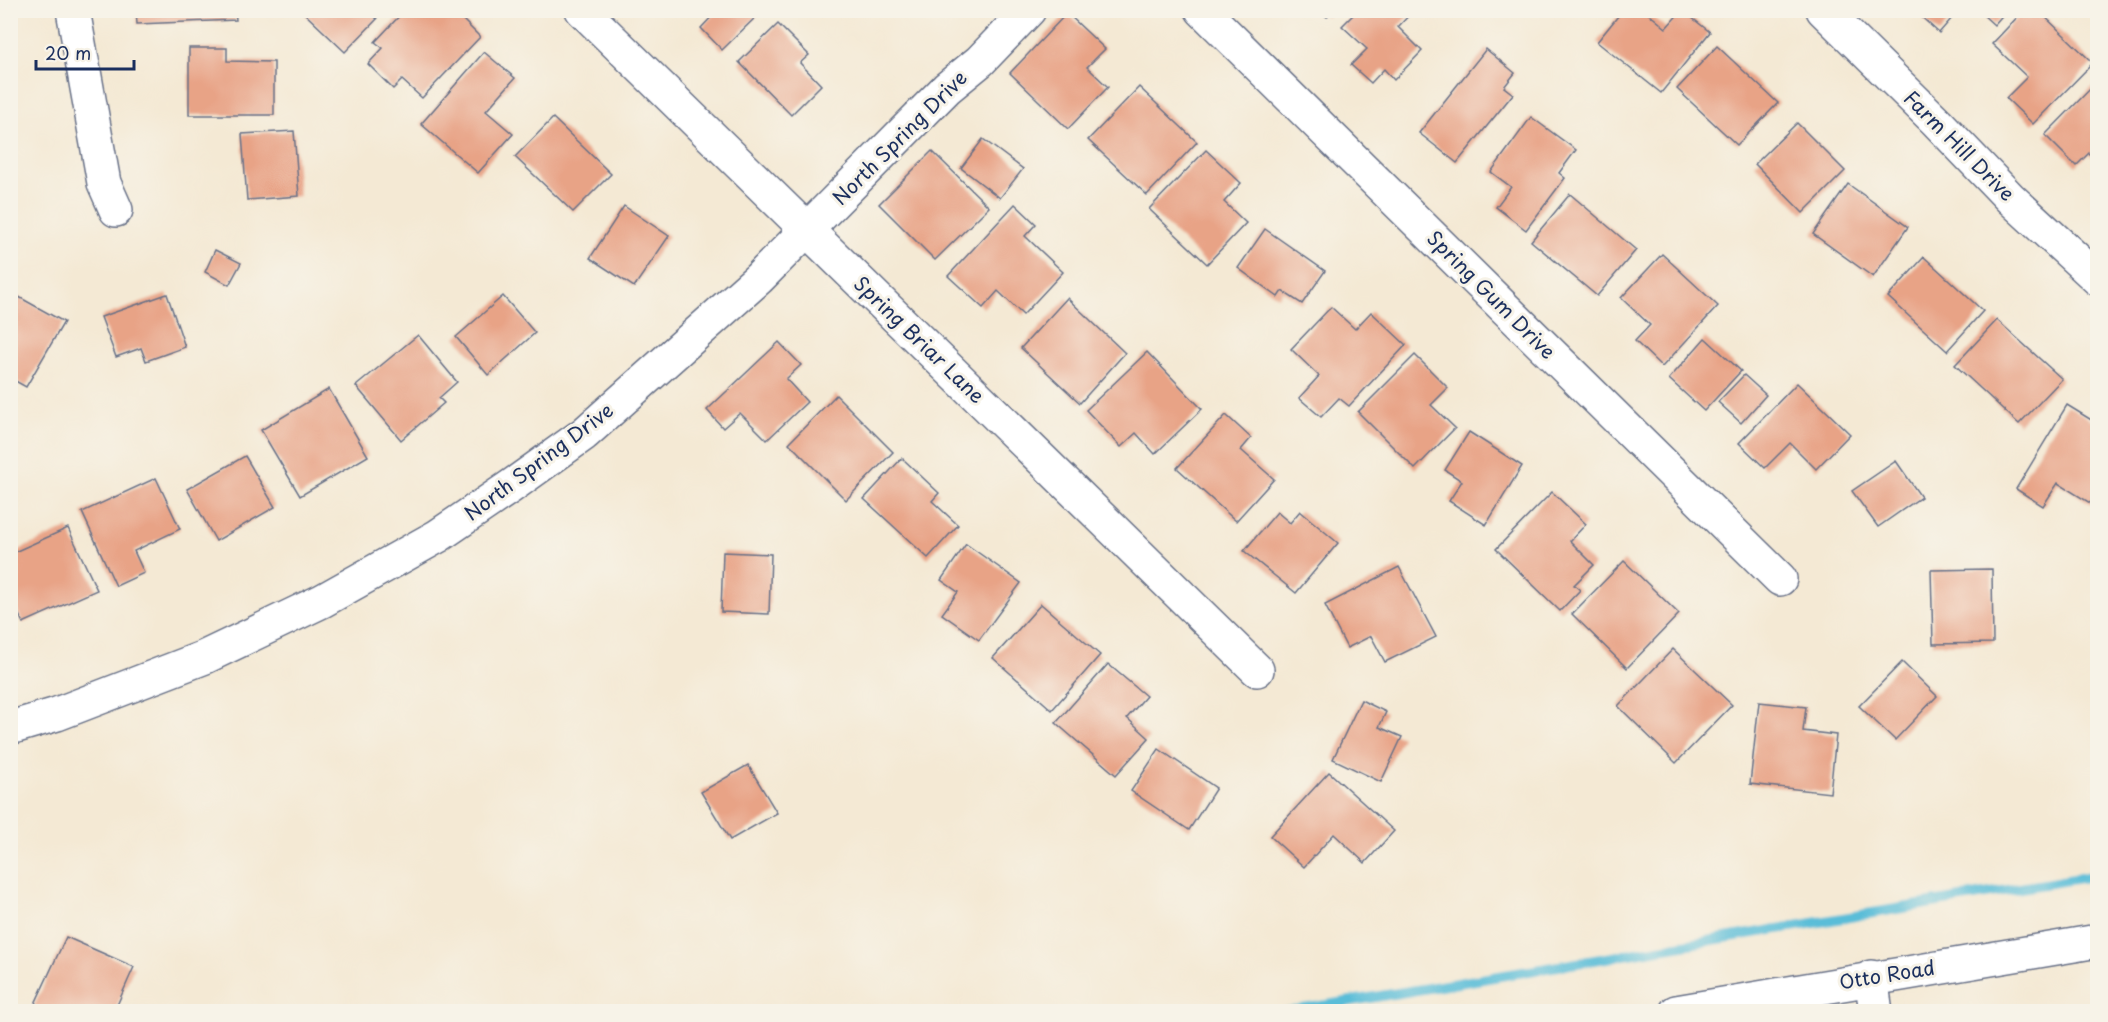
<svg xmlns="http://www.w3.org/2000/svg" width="2108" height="1022" viewBox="0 0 2108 1022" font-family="'Playpen Sans',sans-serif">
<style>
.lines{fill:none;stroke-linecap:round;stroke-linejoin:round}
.stream{stroke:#5abdd8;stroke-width:10}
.building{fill:#e8a386}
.street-casing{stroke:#677087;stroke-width:36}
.secondary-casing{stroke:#677087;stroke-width:36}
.street{stroke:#fff;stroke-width:33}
.secondary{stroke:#fff;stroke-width:33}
.labels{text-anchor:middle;stroke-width:6;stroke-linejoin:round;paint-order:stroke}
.street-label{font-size:20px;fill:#1b2f5e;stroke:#f7f3e8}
</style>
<rect width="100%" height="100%" fill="#f7f3e8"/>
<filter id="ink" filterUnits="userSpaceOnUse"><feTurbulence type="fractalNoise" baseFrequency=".0167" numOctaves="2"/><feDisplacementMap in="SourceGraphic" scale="12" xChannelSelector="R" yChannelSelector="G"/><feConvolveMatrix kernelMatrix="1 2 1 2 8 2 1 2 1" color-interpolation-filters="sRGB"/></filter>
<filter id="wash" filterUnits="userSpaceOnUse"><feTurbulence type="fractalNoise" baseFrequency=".008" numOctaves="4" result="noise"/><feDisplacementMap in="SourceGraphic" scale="24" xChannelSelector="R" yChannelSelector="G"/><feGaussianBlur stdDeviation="1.35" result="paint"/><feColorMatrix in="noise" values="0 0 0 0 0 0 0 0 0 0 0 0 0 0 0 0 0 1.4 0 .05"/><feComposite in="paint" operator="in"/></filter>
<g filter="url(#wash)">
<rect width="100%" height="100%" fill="#f4e9d4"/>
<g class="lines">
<!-- stream -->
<path class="stream" d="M1286 1012 2098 875"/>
</g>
<g id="blocks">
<!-- building -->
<g class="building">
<path d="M136 10H235L236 20 137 24Z"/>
<path d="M301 10H368L377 19 345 52Z"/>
<path d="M405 10H444L446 13 453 10 480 37 422 98 402 80 393 89 368 64 383 48 375 42Z"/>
<path d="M718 10H757L760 13 722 50 701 28Z"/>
<path d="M1317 10H1332L1327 17Z"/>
<path d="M1358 10H1414L1398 27 1422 51 1394 80 1384 69 1371 83 1351 65 1367 49 1342 26Z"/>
<path d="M1623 10H1644L1666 28 1682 10 1710 32 1661 93 1597 42Z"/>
<path d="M1914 10H1959L1939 33Z"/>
<path d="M1985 10H2007L1994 25 1982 14Z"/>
<path d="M2024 10H2038L2093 63 2033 124 2006 98 2027 77 1992 44Z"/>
<path d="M1067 13 1105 49 1087 67 1108 87 1068 129 1010 73Z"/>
<path d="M778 24 809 55 800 63 821 85 791 115 739 62Z"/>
<path d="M1717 46 1778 103 1737 145 1677 89Z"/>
<path d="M189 48H227V61L274 62V115H189Z"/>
<path d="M1486 49 1515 73 1504 87 1513 94 1457 163 1419 133Z"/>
<path d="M484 52 515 78 486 111 513 134 478 173 421 124Z"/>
<path d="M2098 81V162L2089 153 2076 166 2045 135Z"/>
<path d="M1139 87 1197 142 1147 195 1088 140Z"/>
<path d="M1531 117 1576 150 1559 173 1565 178 1526 230 1496 207 1511 187 1491 172Z"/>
<path d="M553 118 611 174 573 212 515 157Z"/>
<path d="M1797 123 1845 171 1803 213 1755 164Z"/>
<path d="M294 131 299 196 247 200 242 134Z"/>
<path d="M983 139 1023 169 1000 198 961 168Z"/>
<path d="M1206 150 1241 183 1224 202 1246 223 1207 264 1149 209Z"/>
<path d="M932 151 989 207 935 260 879 204Z"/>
<path d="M1848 184 1908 227 1873 277 1813 234Z"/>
<path d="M1570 194 1636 250 1597 296 1531 241Z"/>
<path d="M1015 204 1036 224 1025 236 1063 272 1023 315 998 291 983 308 948 276Z"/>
<path d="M624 206 669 236 634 287 590 258Z"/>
<path d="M1265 229 1325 271 1302 304 1282 291 1278 297 1238 268Z"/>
<path d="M215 250 241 263 229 285 205 272Z"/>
<path d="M1662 254 1718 306 1662 367 1635 341 1650 325 1621 298Z"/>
<path d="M1924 257 1983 311 1947 351 1888 297Z"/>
<path d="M10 292 64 322 26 387 10 378Z"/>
<path d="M167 294 185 347 146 361 141 348 116 357 101 317Z"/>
<path d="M503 296 535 333 488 375 456 337Z"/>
<path d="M1067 298 1125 353 1080 403 1021 348Z"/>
<path d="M1331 307 1355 329 1371 312 1406 345 1349 406 1339 398 1321 417 1299 398 1319 376 1291 349Z"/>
<path d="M1997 320 2062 379 2019 424 1955 365Z"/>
<path d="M418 335 457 382 439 398 444 403 401 440 356 386Z"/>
<path d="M1705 338 1741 371 1704 411 1669 379Z"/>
<path d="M779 342 801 365 786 379 807 402 767 440 740 413 723 428 707 410Z"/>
<path d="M1147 352 1202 409 1155 454 1136 433 1121 447 1086 410Z"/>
<path d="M1415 355 1448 388 1431 405 1455 428 1415 469 1358 412Z"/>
<path d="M1744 375 1766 395 1741 423 1718 402Z"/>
<path d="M1797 383 1850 434 1816 469 1790 443 1765 468 1739 443Z"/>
<path d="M329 389 368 456 300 496 261 430Z"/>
<path d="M836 395 893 452 846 500 789 443Z"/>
<path d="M2067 405 2098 424V508L2058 483 2043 506 2016 489Z"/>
<path d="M1226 415 1251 438 1241 450 1274 479 1236 521 1177 468Z"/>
<path d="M1469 432 1522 466 1486 525 1449 501 1462 481 1445 470Z"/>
<path d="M245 456 275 507 216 541 187 489Z"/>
<path d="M902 458 939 493 932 501 958 525 928 558 864 499Z"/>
<path d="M1896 461 1921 497 1878 527 1852 491Z"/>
<path d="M156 478 180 529 134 551 144 573 116 586 82 512Z"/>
<path d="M1552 492 1586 524 1570 541 1594 565 1574 585 1580 590 1560 611 1496 549Z"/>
<path d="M1300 511 1338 543 1296 593 1244 551 1277 512 1290 523Z"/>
<path d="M68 528 97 590 23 623 10 596V554Z"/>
<path d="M966 544 1021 583 979 640 942 614 958 592 941 580Z"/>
<path d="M723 552 771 554 769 614 721 612Z"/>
<path d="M1624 561 1679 614 1627 668 1572 614Z"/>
<path d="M1399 567 1436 637 1385 662 1371 636 1347 648 1325 605Z"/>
<path d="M1992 569 1993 643 1933 644 1931 570Z"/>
<path d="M1041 604 1100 655 1052 710 993 658Z"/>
<path d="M1673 649 1732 705 1676 763 1618 706Z"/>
<path d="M1902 662 1937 696 1895 740 1859 706Z"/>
<path d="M1108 664 1146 696 1127 718 1149 738 1116 775 1056 723Z"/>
<path d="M1361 700 1386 712 1379 727 1402 737 1381 782 1333 759Z"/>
<path d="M1759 702 1806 707 1803 731 1836 735 1830 793 1750 784Z"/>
<path d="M1159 749 1216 788 1189 830 1131 791Z"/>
<path d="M748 765 777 813 730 840 701 792Z"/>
<path d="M1329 772 1394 831 1365 863 1334 834 1304 867 1270 836Z"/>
<path d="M66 937 134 967 114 1012H46L34 1006Z"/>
</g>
</g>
</g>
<g filter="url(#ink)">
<use href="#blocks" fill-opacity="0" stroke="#677087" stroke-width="1.5"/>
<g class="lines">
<!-- street casing -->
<g class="street-casing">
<g id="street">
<path d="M73 10 104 183 116 210"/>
<path d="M582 10 1257 670"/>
<path d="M1202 10 1780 579"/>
<path d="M1823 10 1937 122 2010 198 2098 279"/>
<path d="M1871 977 1876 1012"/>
<path d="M1676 1012 2098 941"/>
</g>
</g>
<!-- secondary casing -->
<g class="secondary-casing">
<path id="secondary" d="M10 728 57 714 205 657 322 601 438 536 510 487 584 434 759 278 947 88 980 61 1029 10"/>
</g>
<!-- street -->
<use href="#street" class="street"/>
<!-- secondary -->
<use href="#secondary" class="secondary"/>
</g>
</g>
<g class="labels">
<!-- street labels -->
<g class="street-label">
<text transform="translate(900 138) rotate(-45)" y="7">North Spring Drive</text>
<text transform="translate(1959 146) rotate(45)" y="7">Farm Hill Drive</text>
<text transform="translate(1491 295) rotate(45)" y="7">Spring Gum Drive</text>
<text transform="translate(919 340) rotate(44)" y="7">Spring Briar Lane</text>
<text transform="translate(539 462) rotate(-37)" y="7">North Spring Drive</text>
<text transform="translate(1887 975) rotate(-9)" y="7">Otto Road</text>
</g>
</g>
<!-- margin -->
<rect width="2108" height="1022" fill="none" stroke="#f7f3e8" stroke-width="36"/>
<!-- scale -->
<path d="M36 60v9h98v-9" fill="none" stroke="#1b2f5e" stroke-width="3"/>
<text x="45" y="60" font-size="18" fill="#1b2f5e" stroke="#f7f3e8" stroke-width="4.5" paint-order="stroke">20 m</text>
</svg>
